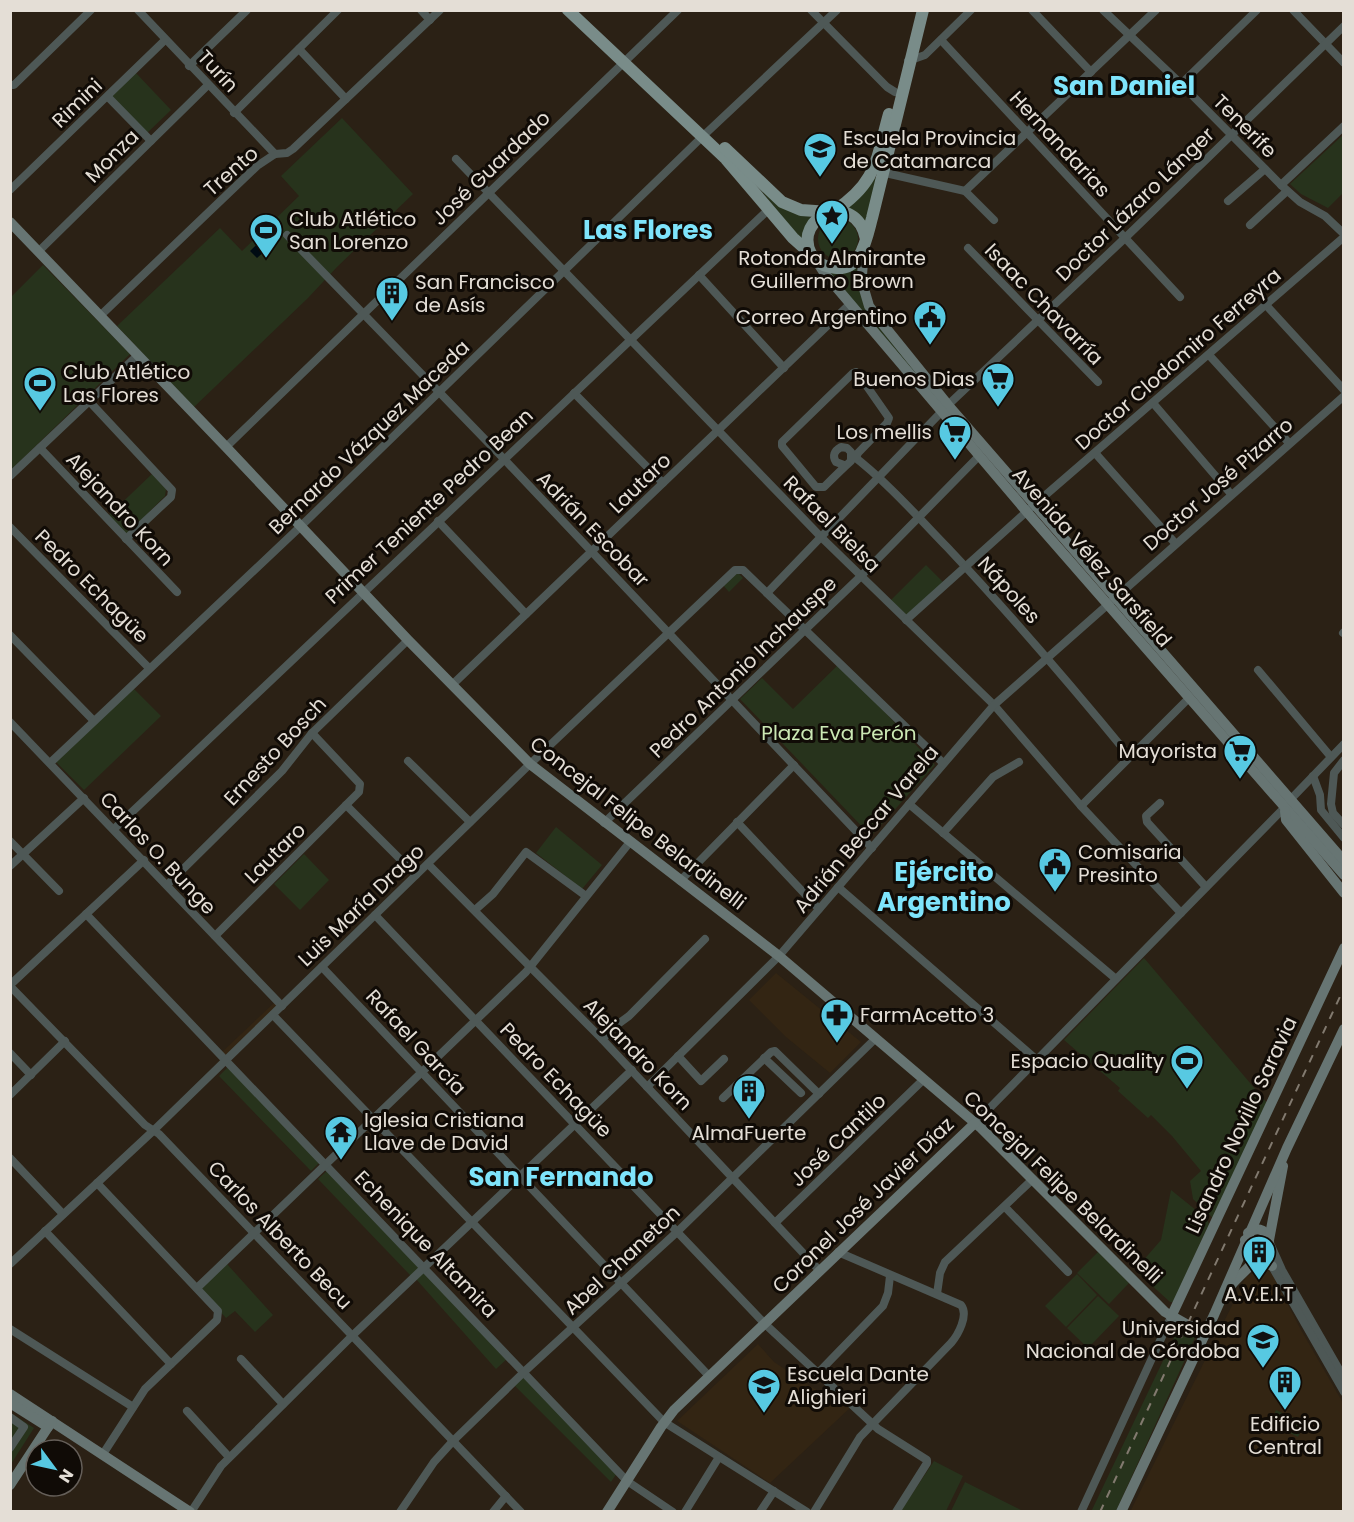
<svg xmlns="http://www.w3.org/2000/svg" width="1354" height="1522" viewBox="0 0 1354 1522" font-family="Poppins,sans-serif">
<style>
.built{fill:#332513}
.green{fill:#27331c}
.water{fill:#000b13}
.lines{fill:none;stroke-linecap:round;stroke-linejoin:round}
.street{stroke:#4e5856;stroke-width:8}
.secondary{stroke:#677573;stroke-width:10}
.primary{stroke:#798c89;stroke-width:12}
.rail{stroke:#827a6f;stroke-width:2;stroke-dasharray:8 8;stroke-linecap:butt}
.labels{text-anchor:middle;stroke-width:6;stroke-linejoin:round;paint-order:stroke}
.street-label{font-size:20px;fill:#e4ded6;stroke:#100b06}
.poi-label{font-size:20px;fill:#e4ded6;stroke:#100b06;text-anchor:start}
.park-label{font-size:20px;fill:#cbe8b4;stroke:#100b06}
.district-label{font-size:26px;font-weight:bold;fill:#7ee4fb;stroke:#100b06}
</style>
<rect width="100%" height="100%" fill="#2b2115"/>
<!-- built -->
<g class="built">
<path d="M776 973 861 1042 830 1073 786 1037 749 1000Z"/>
<path d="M275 1002 279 1007 228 1056 222 1052Z"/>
<path d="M1264 1266 1272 1274 1301 1330 1343 1403V1511L1130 1512 1246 1277Z"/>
<path d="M758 1344 774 1362 821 1393 828 1386 851 1407 770 1483 677 1421Z"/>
</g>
<!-- green -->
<g class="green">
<path d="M135 72 171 110 146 134 110 96Z"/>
<path d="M342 118 413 194 337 267 308 298 194 407 117 326 220 228 242 251 299 196 281 176Z"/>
<path d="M1343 135V193L1328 208 1301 194 1290 184Z"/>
<path d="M750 177 793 213 811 217 807 225 802 241Z"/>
<path d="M874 178H877L866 225 844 209Z"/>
<circle cx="838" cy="239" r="20"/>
<path d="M856 264 859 283 944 404 940 406 829 272Z"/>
<path d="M43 265 130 354 11 470V297Z"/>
<path d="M152 474 166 489 165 496 128 533H124L108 516Z"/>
<path d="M926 565 943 582 906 620 889 602Z"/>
<path d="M736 571 743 578 729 592 722 584Z"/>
<path d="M839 664 935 765 871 836 740 699 762 678 793 709Z"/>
<path d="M133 688 161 716 84 790 56 762Z"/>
<path d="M556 827 602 865 582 889 536 853Z"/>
<path d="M304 854 329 880 300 910 274 884Z"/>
<path d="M1144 958 1267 1103 1215 1220 1193 1199 1190 1181 1201 1171 1172 1136 1151 1115 1148 1118 1118 1091 1120 1088 1064 1040Z"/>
<path d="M228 1067 320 1162 311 1171 219 1076Z"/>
<path d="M328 1170 421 1267 411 1276 318 1179Z"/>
<path d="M1171 1190 1207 1219 1209 1224 1173 1302H1170L1135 1270 1161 1240Z"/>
<path d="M1098 1252 1129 1283 1109 1304 1077 1273Z"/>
<path d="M227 1264 273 1315 255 1332 235 1311 226 1318 199 1289Z"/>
<path d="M424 1271 509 1357 496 1369 416 1279Z"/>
<path d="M1077 1274 1097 1295 1066 1327 1045 1306Z"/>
<path d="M1098 1296 1119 1316 1088 1348 1067 1328Z"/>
<path d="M1180 1325 1198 1331 1116 1511 1091 1512Z"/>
<path d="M525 1376 617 1473 611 1482 514 1385Z"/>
<path d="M1276 1410 1305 1423 1298 1437 1270 1423Z"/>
<path d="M11 1413 34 1428 11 1464Z"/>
<path d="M934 1461 963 1476 946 1511 900 1512Z"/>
<path d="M965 1482 1023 1511H951Z"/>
</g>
<!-- water -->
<path class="water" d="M268 234 275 242 257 258 250 251Z"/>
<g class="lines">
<!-- street -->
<g class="street">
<path d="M138 10 275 154"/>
<path d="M421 10 430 20"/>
<path d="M811 10 887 87 895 92"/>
<path d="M1032 10 1091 72"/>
<path d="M1103 10 1181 84 1281 185 1300 202 1325 216 1344 234"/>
<path d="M1293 10 1344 63"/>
<path d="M941 40 1180 297"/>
<path d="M299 49 346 99"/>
<path d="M908 61 925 55 971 10"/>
<path d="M189 66 247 10"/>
<path d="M1181 84 1257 10"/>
<path d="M10 85H14L91 10"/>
<path d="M108 97 151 141"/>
<path d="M234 113 338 10"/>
<path d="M456 159 821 537 994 705 1081 806 1181 913"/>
<path d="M881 172 965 191"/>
<path d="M1281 185 1344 126"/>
<path d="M10 190 165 40"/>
<path d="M965 191 1156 10"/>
<path d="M965 191 994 220"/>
<path d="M1228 201 1265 169"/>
<path d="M1250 225 1287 191"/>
<path d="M287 235 504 459 872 848"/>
<path d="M968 248 1098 382"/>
<path d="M39 251 208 85"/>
<path d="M699 275 784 368"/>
<path d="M1266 305 1344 390"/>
<path d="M101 315 257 166 275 154 287 153 293 149 440 10"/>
<path d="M1209 355 1289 443"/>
<path d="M574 393 663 483"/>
<path d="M89 401 172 490 171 497 126 539"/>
<path d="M1153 403 1231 494"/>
<path d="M226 447 678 10"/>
<path d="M40 448 177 592"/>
<path d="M1096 454 1175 543"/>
<path d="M852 455C885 480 918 517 947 547 1011 615 1071 685 1130 757"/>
<path d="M844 465 836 462C832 456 834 451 841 447L847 448 851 452V461C842 469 833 478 824 487H816L782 446V442L853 373 856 372 859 375 889 418 887 423 858 453 856 458"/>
<path d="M10 476 138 355"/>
<path d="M438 521 526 614"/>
<path d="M10 527 149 668"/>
<path d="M767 593 948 405 1125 238 1344 26"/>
<path d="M906 620 1034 505 1344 237"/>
<path d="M1343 633 1344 632"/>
<path d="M10 635 94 721"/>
<path d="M1258 670 1331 757"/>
<path d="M452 685 850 304"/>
<path d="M10 722 282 1006"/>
<path d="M1344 760 1334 773 1331 804 1333 813 1344 825"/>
<path d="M408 761 470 822"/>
<path d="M50 763 301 526 702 137 837 10"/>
<path d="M1313 776 1320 795 1321 810 1344 838"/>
<path d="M1290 800 1344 744"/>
<path d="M1160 803 1146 816 1147 822 1206 887"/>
<path d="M909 804 1116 979"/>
<path d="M346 805 416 875"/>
<path d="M1081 806 1189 698"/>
<path d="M737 822 819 909"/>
<path d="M604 823 860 577 979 456"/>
<path d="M114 829 769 209"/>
<path d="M943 833 993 777 1019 762"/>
<path d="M10 841 59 891"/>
<path d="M428 864 602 1039 820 1271"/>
<path d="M10 866 84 798"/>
<path d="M680 881 794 765"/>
<path d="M167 885 282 771 312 733 408 640"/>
<path d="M838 887 1037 1060"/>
<path d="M475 910 493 894 526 852 586 896"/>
<path d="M86 914 627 1481 673 1512"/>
<path d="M375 915 765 1324 878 1429 927 1460V1463L896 1512"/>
<path d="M215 936 359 792 360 784 312 733"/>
<path d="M322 967 709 1376"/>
<path d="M10 985 144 860"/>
<path d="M10 986 145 1125 159 1134 521 1512"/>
<path d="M273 1015 664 1422 807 1512"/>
<path d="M602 1039 618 1024 629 1016 705 939"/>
<path d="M10 1053 31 1075"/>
<path d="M678 1056 701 1081 724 1059"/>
<path d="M764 1058 801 1093"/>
<path d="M647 1087 779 956 994 705 1344 396"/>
<path d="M10 1095 65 1041"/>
<path d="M723 1098 771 1052 775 1051 819 1094"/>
<path d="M975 1123 1284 808"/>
<path d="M10 1158 63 1214"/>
<path d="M97 1183 218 1311 217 1320 145 1389 103 1454"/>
<path d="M1005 1207 1068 1272"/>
<path d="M775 1223 923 1080"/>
<path d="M45 1231 171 1364"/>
<path d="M1269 1241 1282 1270 1344 1378"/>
<path d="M1270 1263 1344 1392"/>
<path d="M10 1264 153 1131 530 764 735 570H743L943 763"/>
<path d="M197 1288 526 972 630 842"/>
<path d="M937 1294 940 1273 945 1262 1033 1179"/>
<path d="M10 1329 133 1407"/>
<path d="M241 1359 283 1404"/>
<path d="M818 1373 883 1306 888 1293 890 1276"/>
<path d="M187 1411 229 1457"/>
<path d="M10 1417 24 1427 10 1448"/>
<path d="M191 1512 221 1466 353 1335 632 1070"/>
<path d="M400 1512 434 1462 453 1441 525 1371 677 1232 875 1039"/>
<path d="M493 1512 506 1496"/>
<path d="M685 1512 719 1457"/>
<path d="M760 1512 774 1491"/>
<path d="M814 1512 860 1437 951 1343C958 1335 969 1315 961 1305L838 1252"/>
<path d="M1081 1512 1171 1317"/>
</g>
<!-- secondary -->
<g class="secondary">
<path d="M10 222 226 447 408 640 530 764 779 956 981 1128 1165 1312 1188 1325 1207 1331"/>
<path d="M864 249 862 275 864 289 869 306 881 322 948 405 1344 861"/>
<path d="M816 260 825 274 1027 512 1344 875"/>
<path d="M1285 811 1286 820 1344 893"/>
<path d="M1245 1240 1248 1249 1256 1253 1263 1251 1269 1244C1270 1231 1258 1225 1248 1233"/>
<path d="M1269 1240 1283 1166"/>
<path d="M1255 1263 1265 1262 1272 1266"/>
<path d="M1229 1288C1238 1275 1253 1267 1259 1253"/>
<path d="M1171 1317 1344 948"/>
<path d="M10 1394 190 1512"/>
<path d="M10 1403 48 1427"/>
<path d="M10 1485 52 1421"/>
<path d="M607 1512 661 1427 674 1410 975 1123"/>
<path d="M1121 1512 1214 1315 1287 1148 1344 1029"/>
</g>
<!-- primary -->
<g class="primary">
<path d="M568 10 726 159 793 238 812 255"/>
<path d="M725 148 782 202 801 210 829 212"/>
<path d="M834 211C877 183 876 160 889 114"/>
<path d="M866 239C856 189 792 216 811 254 815 260 822 266 830 267 861 275 866 240 872 218L923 10"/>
</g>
<!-- rail -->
<path class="rail" d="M1100 1512 1344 988"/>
</g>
<!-- icons -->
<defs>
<g id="school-pin" transform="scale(1.725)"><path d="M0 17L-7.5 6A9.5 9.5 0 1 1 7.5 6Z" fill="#57c9e2" stroke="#100b06"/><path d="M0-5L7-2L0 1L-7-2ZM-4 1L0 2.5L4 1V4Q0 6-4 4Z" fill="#111"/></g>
<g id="sight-pin" transform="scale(1.725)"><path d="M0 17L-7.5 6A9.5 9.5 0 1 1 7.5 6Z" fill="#57c9e2" stroke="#100b06"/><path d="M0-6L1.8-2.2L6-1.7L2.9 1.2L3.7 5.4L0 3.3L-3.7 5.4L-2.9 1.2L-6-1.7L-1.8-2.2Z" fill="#111"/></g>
<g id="stadium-pin" transform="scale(1.725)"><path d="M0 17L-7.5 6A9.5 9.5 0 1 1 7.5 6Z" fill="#57c9e2" stroke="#100b06"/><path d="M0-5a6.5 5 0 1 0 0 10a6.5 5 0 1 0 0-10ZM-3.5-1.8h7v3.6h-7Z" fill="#111"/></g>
<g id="building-pin" transform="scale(1.725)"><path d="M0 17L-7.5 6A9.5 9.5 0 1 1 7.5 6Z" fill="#57c9e2" stroke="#100b06"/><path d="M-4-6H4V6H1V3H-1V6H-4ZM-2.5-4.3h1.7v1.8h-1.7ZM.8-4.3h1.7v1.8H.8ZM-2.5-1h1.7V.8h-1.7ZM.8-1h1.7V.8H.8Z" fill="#111"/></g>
<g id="civic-pin" transform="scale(1.725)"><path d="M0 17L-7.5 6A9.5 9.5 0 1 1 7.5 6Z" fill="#57c9e2" stroke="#100b06"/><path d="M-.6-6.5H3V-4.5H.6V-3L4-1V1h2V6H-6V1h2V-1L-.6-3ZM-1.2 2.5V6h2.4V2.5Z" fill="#111"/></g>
<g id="supermarket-pin" transform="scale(1.725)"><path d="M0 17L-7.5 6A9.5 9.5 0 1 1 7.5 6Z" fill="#57c9e2" stroke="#100b06"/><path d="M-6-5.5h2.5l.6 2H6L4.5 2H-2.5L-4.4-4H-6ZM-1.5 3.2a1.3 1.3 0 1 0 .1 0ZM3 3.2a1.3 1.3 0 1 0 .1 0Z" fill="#111"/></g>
<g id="pharmacy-pin" transform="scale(1.725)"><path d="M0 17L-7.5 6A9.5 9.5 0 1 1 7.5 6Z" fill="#57c9e2" stroke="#100b06"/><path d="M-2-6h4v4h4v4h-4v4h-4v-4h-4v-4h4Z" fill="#111"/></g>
<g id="temple-pin" transform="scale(1.725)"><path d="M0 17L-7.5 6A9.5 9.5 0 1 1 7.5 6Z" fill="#57c9e2" stroke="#100b06"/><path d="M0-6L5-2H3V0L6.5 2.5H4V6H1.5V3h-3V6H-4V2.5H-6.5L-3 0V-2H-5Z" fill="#111"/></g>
<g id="university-pin" transform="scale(1.725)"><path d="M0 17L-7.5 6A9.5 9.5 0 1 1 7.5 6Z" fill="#57c9e2" stroke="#100b06"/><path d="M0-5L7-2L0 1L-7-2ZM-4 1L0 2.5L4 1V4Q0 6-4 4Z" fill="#111"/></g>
</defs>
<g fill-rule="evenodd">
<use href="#school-pin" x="820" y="149"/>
<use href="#sight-pin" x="832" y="216"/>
<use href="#stadium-pin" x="266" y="230"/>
<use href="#building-pin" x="392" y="293"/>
<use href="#civic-pin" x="930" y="317"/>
<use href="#supermarket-pin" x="998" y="379"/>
<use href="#stadium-pin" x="40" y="383"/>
<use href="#supermarket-pin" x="955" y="432"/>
<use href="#supermarket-pin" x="1240" y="751"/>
<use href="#civic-pin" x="1055" y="864"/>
<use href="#pharmacy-pin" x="837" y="1015"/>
<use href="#stadium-pin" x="1187" y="1061"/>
<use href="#building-pin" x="749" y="1091"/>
<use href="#temple-pin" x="341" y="1132"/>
<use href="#building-pin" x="1259" y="1252"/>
<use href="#university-pin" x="1263" y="1340"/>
<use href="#building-pin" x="1285" y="1382"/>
<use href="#school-pin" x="764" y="1385"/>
</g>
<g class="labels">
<!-- street labels -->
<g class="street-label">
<text transform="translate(218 71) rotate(47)" y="7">Turín</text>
<text transform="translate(77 103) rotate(-44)" y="7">Rimini</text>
<text transform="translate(1245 126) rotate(45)" y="7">Tenerife</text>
<text transform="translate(1060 144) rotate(47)" y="7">Hernandarias</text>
<text transform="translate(112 156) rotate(-45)" y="7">Monza</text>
<text transform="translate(491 168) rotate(-44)" y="7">José Guardado</text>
<text transform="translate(231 171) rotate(-41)" y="7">Trento</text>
<text transform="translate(1135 204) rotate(-44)" y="7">Doctor Lázaro Lánger</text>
<text transform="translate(1044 304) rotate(46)" y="7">Isaac Chavarría</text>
<text transform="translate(1178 359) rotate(-41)" y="7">Doctor Clodomiro Ferreyra</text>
<text transform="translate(369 437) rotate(-44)" y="7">Bernardo Vázquez Maceda</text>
<text transform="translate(640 483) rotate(-44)" y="7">Lautaro</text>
<text transform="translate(1218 484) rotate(-41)" y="7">Doctor José Pizarro</text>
<text transform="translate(429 506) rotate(-43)" y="7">Primer Teniente Pedro Bean</text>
<text transform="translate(120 509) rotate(47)" y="7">Alejandro Korn</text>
<text transform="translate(832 524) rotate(45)" y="7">Rafael Bielsa</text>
<text transform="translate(593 529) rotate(46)" y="7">Adrián Escobar</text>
<text transform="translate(1092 557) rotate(49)" y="7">Avenida Vélez Sarsfield</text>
<text transform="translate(92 586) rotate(45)" y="7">Pedro Echagüe</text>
<text transform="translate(1009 590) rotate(48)" y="7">Nápoles</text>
<text transform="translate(743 667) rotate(-44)" y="7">Pedro Antonio Inchauspe</text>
<text transform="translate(275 751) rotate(-47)" y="7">Ernesto Bosch</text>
<text transform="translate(638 823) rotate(38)" y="7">Concejal Felipe Belardinelli</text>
<text transform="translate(866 829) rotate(-50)" y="7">Adrián Beccar Varela</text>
<text transform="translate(158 853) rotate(47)" y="7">Carlos O. Bunge</text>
<text transform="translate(275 853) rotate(-45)" y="7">Lautaro</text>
<text transform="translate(361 905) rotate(-44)" y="7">Luis María Drago</text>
<text transform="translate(416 1042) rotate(47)" y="7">Rafael García</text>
<text transform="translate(638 1054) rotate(46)" y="7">Alejandro Korn</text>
<text transform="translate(556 1080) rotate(46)" y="7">Pedro Echagüe</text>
<text transform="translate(1241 1125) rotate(-65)" y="7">Lisandro Novillo Saravia</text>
<text transform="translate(838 1140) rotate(-44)" y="7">José Cantilo</text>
<text transform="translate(1063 1187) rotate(44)" y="7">Concejal Felipe Belardinelli</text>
<text transform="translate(863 1205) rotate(-44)" y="7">Coronel José Javier Díaz</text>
<text transform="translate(280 1235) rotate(46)" y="7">Carlos Alberto Becu</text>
<text transform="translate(426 1244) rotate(46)" y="7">Echenique Altamira</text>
<text transform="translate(622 1260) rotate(-43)" y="7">Abel Chaneton</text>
</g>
<!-- poi labels -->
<g class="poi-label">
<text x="843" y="145">Escuela Provincia<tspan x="843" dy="23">de Catamarca</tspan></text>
<text x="289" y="226">Club Atlético<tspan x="289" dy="23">San Lorenzo</tspan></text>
<text x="832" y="265" text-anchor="middle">Rotonda Almirante<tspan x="832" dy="23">Guillermo Brown</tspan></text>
<text x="415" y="289">San Francisco<tspan x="415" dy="23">de Asís</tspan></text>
<text x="907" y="324" text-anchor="end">Correo Argentino</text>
<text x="63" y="379">Club Atlético<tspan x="63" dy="23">Las Flores</tspan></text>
<text x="975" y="386" text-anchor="end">Buenos Dias</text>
<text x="932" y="439" text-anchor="end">Los mellis</text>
<text x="1217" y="758" text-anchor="end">Mayorista</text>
<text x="1078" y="859">Comisaria<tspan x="1078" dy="23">Presinto</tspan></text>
<text x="860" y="1022">FarmAcetto 3</text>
<text x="1164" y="1068" text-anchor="end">Espacio Quality</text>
<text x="364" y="1127">Iglesia Cristiana<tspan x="364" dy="23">Llave de David</tspan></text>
<text x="749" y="1140" text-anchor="middle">AlmaFuerte</text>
<text x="1259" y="1301" text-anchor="middle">A.V.E.I.T</text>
<text x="1240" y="1335" text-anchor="end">Universidad<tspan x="1240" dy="23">Nacional de Córdoba</tspan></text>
<text x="787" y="1381">Escuela Dante<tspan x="787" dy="23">Alighieri</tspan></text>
<text x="1285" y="1431" text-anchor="middle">Edificio<tspan x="1285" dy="23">Central</tspan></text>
</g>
<!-- park labels -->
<g class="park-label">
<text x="839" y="740">Plaza Eva Perón</text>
</g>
<!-- district labels -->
<g class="district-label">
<text x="1124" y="95">San Daniel</text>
<text x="648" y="239">Las Flores</text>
<text x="944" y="881">Ejército<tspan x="944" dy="30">Argentino</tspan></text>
<text x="561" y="1186">San Fernando</text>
</g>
</g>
<!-- border -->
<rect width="1354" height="1522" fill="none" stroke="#e4ded6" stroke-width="24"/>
<!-- north arrow -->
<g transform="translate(54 1468) rotate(123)"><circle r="28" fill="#100b06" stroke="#655f59" stroke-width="1.5"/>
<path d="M0-4.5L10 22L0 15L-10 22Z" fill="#57c9e2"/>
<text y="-9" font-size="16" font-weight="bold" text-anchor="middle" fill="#e4ded6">N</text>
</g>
</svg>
